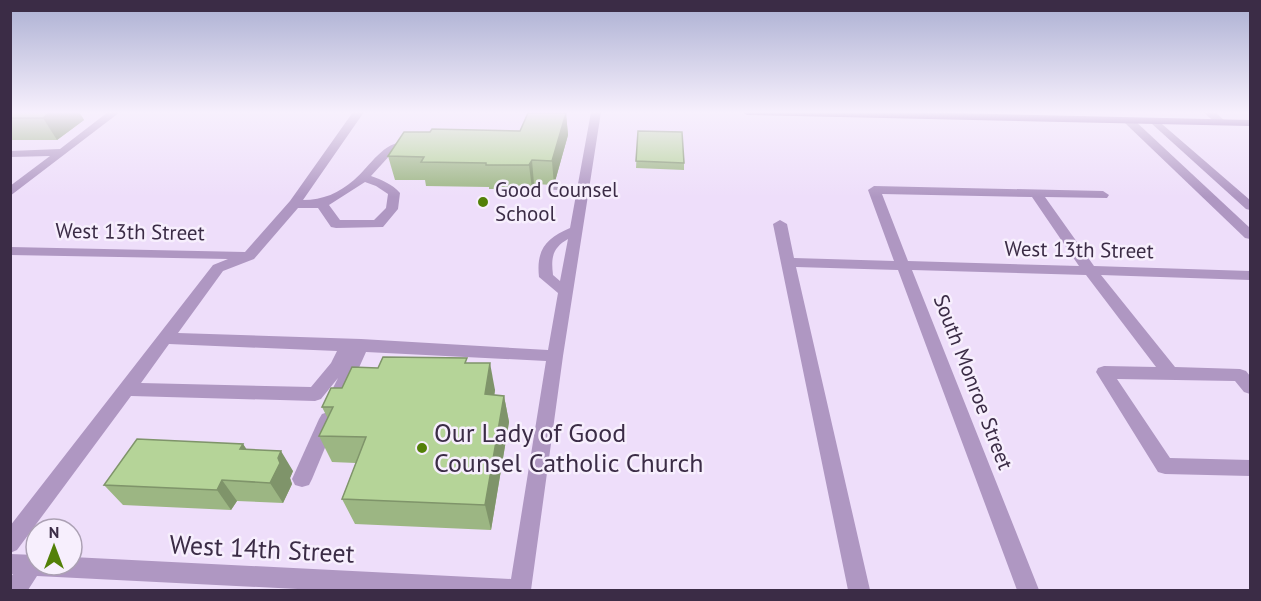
<svg xmlns="http://www.w3.org/2000/svg" width="1261" height="601" viewBox="0 0 1261 601" font-family="'PT Sans',sans-serif">
<style>
.lines{fill:none;stroke-linecap:round;stroke-linejoin:round}
.path{stroke:#ae9eba;stroke-width:3;stroke-dasharray:4.5 2;stroke-linecap:butt}
.minor{fill:#af97c2;fill-rule:evenodd}
.major{fill:#8053a0;fill-rule:evenodd}
.wall{fill:#9cb683}
.shaded-wall{fill:#7f946a}
.building{fill:#b5d498;stroke:#7f946a;stroke-width:1.5}
.poi-dot{fill:#538008;stroke:#f7effd;stroke-width:2}
.labels{text-anchor:middle;stroke-width:5;stroke-linejoin:round;paint-order:stroke}
.poi-label{font-size:21px;fill:#3b2c46;stroke:#f7effd;text-anchor:start}
.street-label{font-size:21px;fill:#3b2c46;stroke:#f7effd}
.near-poi-label{font-size:26px;fill:#3b2c46;stroke:#f7effd;text-anchor:start}
.near-street-label{font-size:26px;fill:#3b2c46;stroke:#f7effd}
</style>
<rect width="100%" height="100%" fill="#eedefa"/>
<g class="lines">
<!-- path -->
<path class="path" d="M547 188 567 189"/>
<!-- minor -->
<g class="minor">
<path d="M108 112H120L10 196V186L50 156 10 157V151L60 149Z"/>
<path d="M353 112H364L303 200C323 200 339 193 354 180 374 163 385 136 416 143V147L392 153 371 176C382 180 392 184 400 193L398 209 383 227 336 228 331 227 318 208H298L254 259 223 271 178 333 361 339 548 350 558 293 539 277C536 250 546 238 570 228L591 112H601L563 356 531 590H317L37 576 28 590H10V578L13 574H10V554L36 555V565H72V557L511 579 546 361 366 352 345 399 339 401 333 399 330 394 338 378 321 399 315 401 131 396 17 550 10 553V526L213 265 228 259 10 255V247L245 252 290 201ZM365 182 376 186 388 194 386 208 374 220H340L329 205ZM568 239 560 281 553 275C551 258 552 248 568 239ZM169 344 337 351 331 363 311 387 141 383Z"/>
<path d="M1203 112H1215L1226 122 1225 124H1217Z"/>
<path d="M1129 118 1133 119 1250 228V239L1245 238 1125 123 1124 121Z"/>
<path d="M1155 118 1250 200V210L1246 209 1151 123 1150 121Z"/>
<path d="M874 186 1103 191 1109 195 1107 198 1045 197 1094 266 1250 271V280L1101 275 1175 367 1240 369 1246 371 1250 376V394L1244 392 1235 381 1117 379 1170 458 1250 460V476L1165 474 1158 472 1096 372 1098 368 1104 366 1156 367 1086 275 912 270 1039 590H1017L898 270 796 267 870 590H848L773 224 780 220 787 224 794 258 894 261 868 190ZM882 194 1032 197 1079 266 908 261Z"/>
<path d="M328 412 334 414 337 419 312 479 309 485 302 487 295 485 292 479 319 419 322 414Z"/>
</g>
<!-- major -->
<path class="major" d="M742 112H909L1250 120V126L747 115Z"/>
</g>
<!-- wall -->
<g class="wall">
<path d="M10 112H79L84 120 57 140H10Z"/>
<path d="M566 113 568 135 554 185 534 184 532 189H489V187L426 186 425 180H395L388 156 430 132 520 131Z"/>
<path d="M638 131 684 163V170L636 168Z"/>
<path d="M468 363 495 390 494 395 504 396 509 422 491 530 355 524 342 499 356 463 332 462 319 436 328 419 322 407 342 388 378 368Z"/>
<path d="M243 444 247 450 293 471 290 478 292 484 283 503 237 501 231 510 123 505 104 485Z"/>
</g>
<!-- shaded-wall -->
<g class="shaded-wall">
<path d="M50 112H79L84 120 57 140 43 118Z"/>
<path d="M566 113 568 135 554 185 552 161Z"/>
<path d="M532 160 534 184 532 189 529 165Z"/>
<path d="M490 363 495 390 491 420 485 394Z"/>
<path d="M504 396 509 422 491 530 485 505Z"/>
<path d="M243 444 256 464 240 449Z"/>
<path d="M281 451 293 471 290 478 292 484 283 503 270 483 278 458Z"/>
<path d="M222 480 237 501 231 510 217 490Z"/>
</g>
<!-- building -->
<g class="building">
<path d="M10 112H50L43 118H10Z"/>
<path d="M528 113H566L552 161 532 160 529 165H486V163L421 162 424 157 388 156 404 132H430L432 129 520 131Z"/>
<path d="M638 131 682 132 684 163 636 161Z"/>
<path d="M383 357 467 358 465 363H490L485 394 504 396 485 505 342 499 366 437 319 436 333 407H322L331 388H342L352 367 378 368Z"/>
<path d="M137 439 243 444 240 449 281 451 278 458 280 463 270 483 222 480 217 490 104 485Z"/>
</g>
<!-- sky -->
<linearGradient id="sky" x2="0" y2="1"><stop stop-color="#abafd2"/><stop offset="0.57" stop-color="#f7f0fd"/><stop offset="1" stop-color="#f7f0fd" stop-opacity="0"/></linearGradient>
<rect width="1261" height="197" fill="url(#sky)"/>
<!-- markers -->
<g class="poi-dot">
<circle cx="483" cy="202" r="6"/>
<circle cx="422" cy="448" r="6"/>
</g>
<g class="labels">
<!-- poi labels -->
<g class="poi-label">
<text x="495" y="197">Good Counsel<tspan x="495" dy="24">School</tspan></text>
</g>
<!-- street labels -->
<g class="street-label">
<text transform="translate(130 232) rotate(1)" y="7">West 13th Street</text>
<text transform="translate(1079 250) rotate(1)" y="7">West 13th Street</text>
<text transform="translate(973 382) rotate(69)" y="7">South Monroe Street</text>
</g>
<!-- near-poi labels -->
<g class="near-poi-label">
<text x="434" y="442">Our Lady of Good<tspan x="434" dy="30">Counsel Catholic Church</tspan></text>
</g>
<!-- near-street labels -->
<g class="near-street-label">
<text transform="translate(262 549) rotate(3)" y="9">West 14th Street</text>
</g>
</g>
<!-- border -->
<rect width="1261" height="601" fill="none" stroke="#3b2c46" stroke-width="24"/>
<!-- north arrow -->
<g transform="translate(54 547)"><circle r="28" fill="#f7effd" stroke="#aca1b4" stroke-width="1.5"/>
<path d="M0-4.5L10 22L0 15L-10 22Z" fill="#538008"/>
<text y="-9" font-size="16" font-weight="bold" text-anchor="middle" fill="#3b2c46">N</text>
</g>
</svg>
